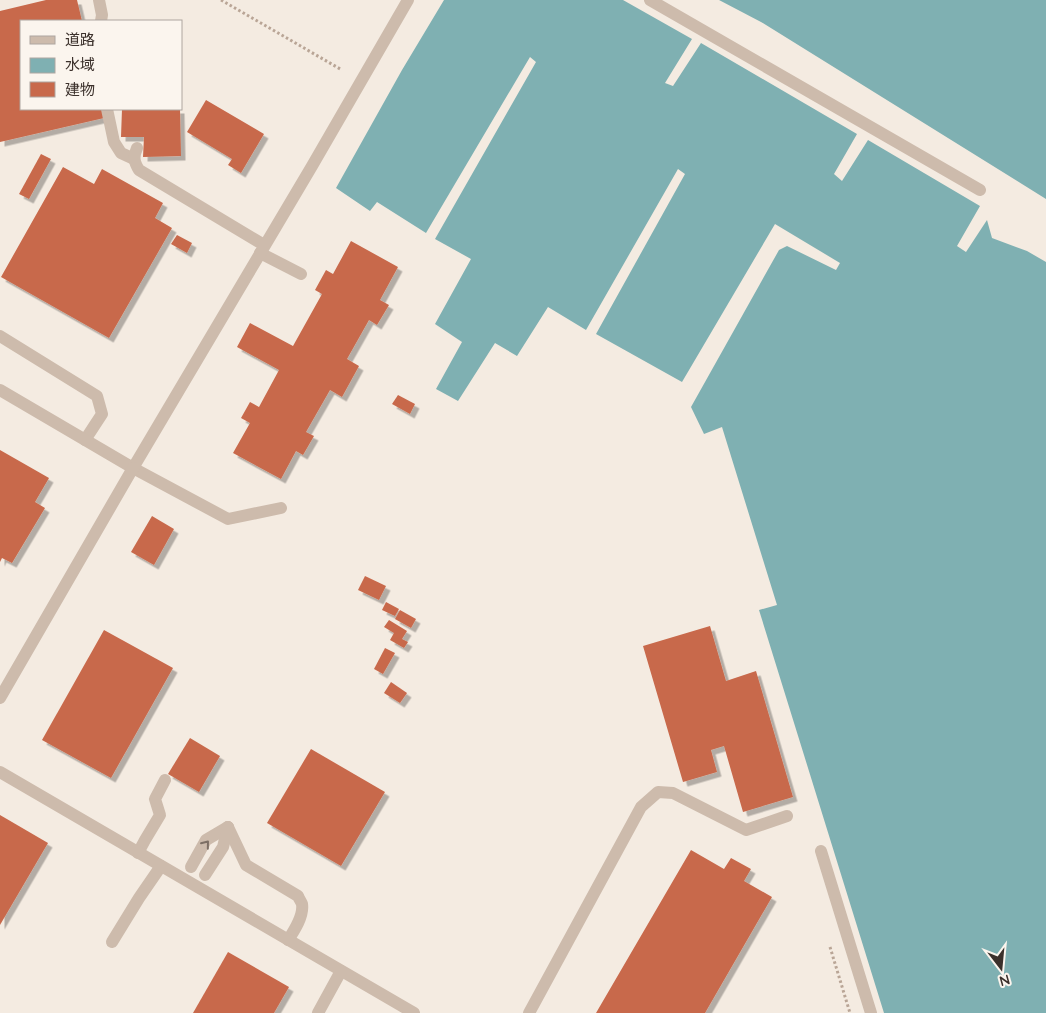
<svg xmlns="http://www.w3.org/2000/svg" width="1046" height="1013" viewBox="0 0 1046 1013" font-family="Quicksand,'Noto Sans JP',sans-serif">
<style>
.water{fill:#7fb0b2}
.building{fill:#c8694b;filter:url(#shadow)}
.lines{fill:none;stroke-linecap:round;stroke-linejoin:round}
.path{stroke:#b9a596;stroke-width:3;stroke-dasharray:2.5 2.5;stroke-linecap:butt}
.lane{stroke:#cdbbac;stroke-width:12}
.street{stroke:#cdbbac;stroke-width:12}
.oneway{stroke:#7d6f65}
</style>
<defs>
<filter id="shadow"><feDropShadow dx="4.5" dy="4.5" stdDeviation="0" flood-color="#0004"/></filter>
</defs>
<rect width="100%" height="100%" fill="#f4ebe1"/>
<!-- water -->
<g class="water">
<path d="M444 0H623L692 39 665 83 673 86 701 43 857 134 834 174 842 181 868 140 980 206 957 246 966 252 987 220 992 238 1027 251 1046 262V1013H884L759 610 777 605 722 427 704 434 691 407 779 250 787 246 836 270 840 263 775 224 682 382 596 334 685 174 678 169 586 330 548 307 517 356 495 343 458 401 436 389 462 342 435 324 471 259 435 239 536 62 530 57 426 233 377 202 370 211 336 188 402 70Z"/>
<path d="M719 0H1046V199L761 22Z"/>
</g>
<!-- building -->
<g class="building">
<path d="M46 0H77L82 21H21V109H102L104 118 0 142V11Z"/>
<path d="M206 100 264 134 241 173 228 165 232 159 187 132Z"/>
<path d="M122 109H180L181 156 143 157 144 137H121Z"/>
<path d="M41 154 51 159 29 199 19 194Z"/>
<path d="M63 167 94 184 102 169 163 203 155 218 172 228 109 338 1 277Z"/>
<path d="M177 235 192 243 187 253 171 244Z"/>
<path d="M351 241 398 267 380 300 389 305 377 325 369 320 347 359 359 366 342 397 330 390 306 432 314 436 303 455 296 451 281 479 233 453 250 423 241 418 250 402 259 407 279 370 237 347 250 323 293 346 322 294 315 290 326 270 333 274Z"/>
<path d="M398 395 415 404 410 414 392 404Z"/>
<path d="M0 450 49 478 35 502 45 508 12 563 2 558 0 562Z"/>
<path d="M152 516 174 529 154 565 131 552Z"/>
<path d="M365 576 386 586 379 600 358 590Z"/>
<path d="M386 602 399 609 395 616 382 610Z"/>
<path d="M400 610 416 619 411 628 395 619Z"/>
<path d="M389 620 407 631 402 639 408 642 404 648 390 640 394 633 384 627Z"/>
<path d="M710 626 726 681 756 671 793 797 743 812 724 746 711 750 717 772 683 782 643 646Z"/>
<path d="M104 630 173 668 111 778 42 740Z"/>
<path d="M385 648 395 653 383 674 374 669Z"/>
<path d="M391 682 407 693 400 703 384 693Z"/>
<path d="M190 738 220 756 199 792 168 774Z"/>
<path d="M311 749 385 792 341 866 267 823Z"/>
<path d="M0 815 48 843 0 925Z"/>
<path d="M691 850 724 869 731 858 751 869 744 881 772 897 705 1013H596Z"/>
<path d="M228 952 289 987 274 1013H193Z"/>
</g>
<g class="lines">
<!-- path -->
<g class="path">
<path d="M221 0 342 70"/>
<path d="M830 947 850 1013"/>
</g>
<!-- lane -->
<g class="lane">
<path d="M99 0 102 15 101 21"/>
<path d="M650 0 980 190"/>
<path d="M107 109 114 142 121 153 134 159"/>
<path d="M137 148C133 157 134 162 139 170L264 245"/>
<path d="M260 253 301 274"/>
<path d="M0 336 97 396 102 414 85 440"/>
<path d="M133 468 228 519 281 508"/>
<path d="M228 827 246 865 298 896C299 899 301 901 302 904 304 916 294 931 288 940"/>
<path d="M821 851 871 1013"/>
<path d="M138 853 145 840 160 815 155 799 165 780"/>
<path d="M191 867 206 840 228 827"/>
<path d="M205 875 223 847 228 827"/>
<path d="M112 942 139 898 161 866"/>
<path d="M529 1013 641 807 658 792 673 793 746 830 787 816"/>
</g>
<!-- street -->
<g class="street">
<path d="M0 390 133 468 312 166 408 0"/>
<path d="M0 698 133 468"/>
<path d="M0 772 414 1013"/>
<path d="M318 1013 341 971"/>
</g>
</g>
<!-- one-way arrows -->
<defs><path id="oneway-chevron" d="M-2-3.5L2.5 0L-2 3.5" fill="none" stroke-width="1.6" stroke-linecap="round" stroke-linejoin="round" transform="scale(1.25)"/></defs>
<use class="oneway" href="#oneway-chevron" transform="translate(206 844) rotate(-51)"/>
<!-- legend -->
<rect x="20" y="20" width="162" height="90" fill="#fbf5ee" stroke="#aea6a0"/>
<rect x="30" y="36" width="25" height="8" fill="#cdbbac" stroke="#aea6a0"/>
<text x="65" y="45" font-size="15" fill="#3b302b">道路</text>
<rect x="30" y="58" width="25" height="15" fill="#7fb0b2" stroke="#aea6a0"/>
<text x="65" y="70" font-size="15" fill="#3b302b">水域</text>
<rect x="30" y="82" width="25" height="15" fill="#c8694b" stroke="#aea6a0"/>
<text x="65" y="95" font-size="15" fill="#3b302b">建物</text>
<!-- north arrow -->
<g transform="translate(1001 968) rotate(164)" stroke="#fbf5ee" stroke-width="4" paint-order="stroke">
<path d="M0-4L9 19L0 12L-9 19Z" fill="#3b302b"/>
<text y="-8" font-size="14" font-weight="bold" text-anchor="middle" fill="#3b302b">N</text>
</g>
</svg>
